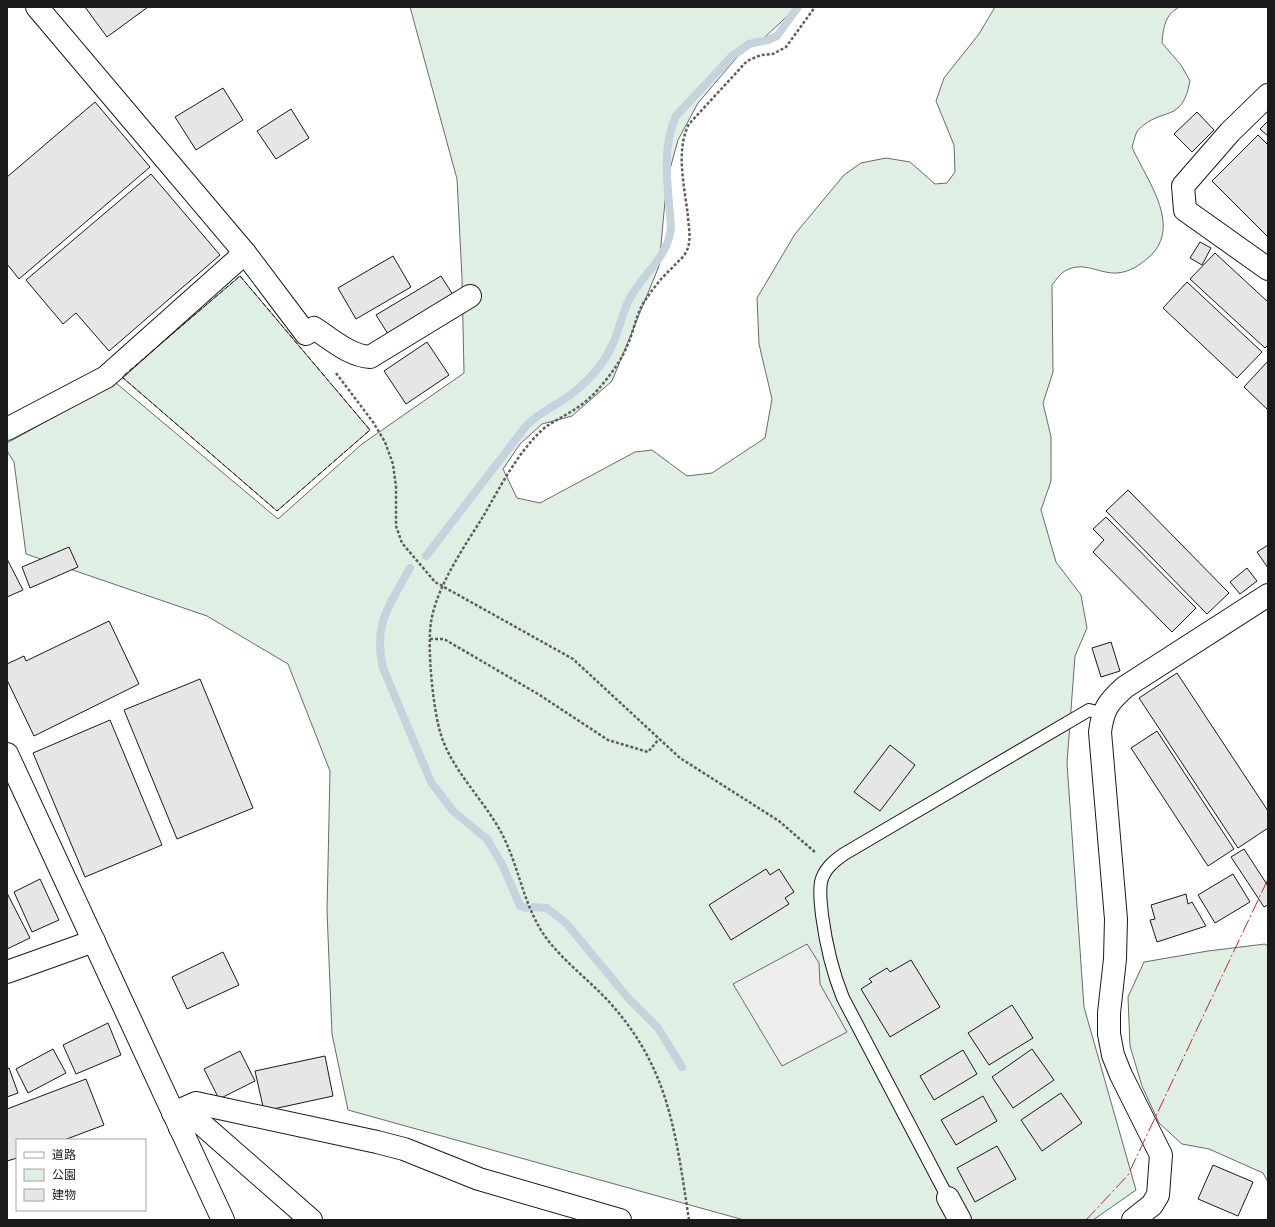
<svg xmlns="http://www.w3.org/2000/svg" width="1275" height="1227" viewBox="0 0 1275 1227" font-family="Signika,'Noto Sans JP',sans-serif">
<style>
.green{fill:#e0efe3;stroke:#6a6a6a}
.parking{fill:#ededed;stroke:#6a6a6a}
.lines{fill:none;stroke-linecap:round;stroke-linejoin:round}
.stream{stroke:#c6d2dc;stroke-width:8}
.building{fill:#e6e6e6;stroke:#1a1a1a}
.service-casing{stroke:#1a1a1a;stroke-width:14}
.minor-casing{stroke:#1a1a1a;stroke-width:24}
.tertiary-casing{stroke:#1a1a1a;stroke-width:24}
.path{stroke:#5f5f5f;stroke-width:2.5;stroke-dasharray:3 2;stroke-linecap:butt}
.service{stroke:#fff;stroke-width:12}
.minor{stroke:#fff;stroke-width:22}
.tertiary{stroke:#fff;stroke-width:22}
.fence{stroke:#1a1a1a;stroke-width:1;stroke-dasharray:5 2;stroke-linecap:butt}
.power{stroke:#c62828;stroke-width:1;stroke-dasharray:14 3 2 3;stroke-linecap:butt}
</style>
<rect width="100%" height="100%" fill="#fff"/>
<!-- green -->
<g class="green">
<path d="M410 7H797L765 37 738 56 698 103 678 140 667 180 659 266 612 381 572 416 542 424 520 444 503 469 517 498 540 503 635 452 652 450 687 476 712 473 765 438 772 399 759 344 757 298 795 234 844 175 861 163 886 158 910 162 935 184 947 183 955 172 954 145 936 101 944 78 979 34 995 7H1180C1165 13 1163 29 1162 43L1181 65 1190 81C1182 124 1163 106 1139 129 1135 133 1134 142 1132 147 1145 178 1184 226 1149 257 1140 265 1130 272 1117 273 1099 274 1084 261 1067 270 1061 272 1056 280 1052 285L1053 372 1043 403 1051 437V481L1041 510 1056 562 1081 595 1087 628 1075 656 1067 763 1084 1007 1136 1190 1093 1220H744L348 1110 332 1034 327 911 330 771 288 664 207 616 26 554 14 462 7 451V443L116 383 278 519 362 444 464 373 462 278 457 179Z"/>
<path d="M240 276 370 430 277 511 122 377Z"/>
<path d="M1265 944 1268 946V1182L1263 1173 1209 1149 1182 1144 1159 1123 1142 1086 1130 1046 1128 997 1144 962 1208 951Z"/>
</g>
<!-- parking -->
<path class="parking" d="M807 944 819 963 820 984 847 1032 782 1066 733 984Z"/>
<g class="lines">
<!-- stream -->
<g class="stream">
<path d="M426 556 526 426C542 409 564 403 580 387 594 375 607 358 614 341 620 326 623 311 630 298 644 273 668 257 671 228 669 192 660 150 676 116L732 56 749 44 768 40 777 36 798 7"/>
<path d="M410 568C389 606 373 623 383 668L431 782 453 811 487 839 503 866 520 906 526 908"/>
<path d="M534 907 547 908 567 924 628 998 658 1028 682 1067"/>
</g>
</g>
<!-- building -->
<g class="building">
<path d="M85 7H148L107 37Z"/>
<path d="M223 88 243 120 196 150 175 117Z"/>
<path d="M95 102 150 167 19 279 7 264V177Z"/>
<path d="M291 109 309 138 276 159 257 131Z"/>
<path d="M1197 112 1214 130 1192 152 1174 134Z"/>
<path d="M1268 121V136L1260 129Z"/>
<path d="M1258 135 1268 145V237L1212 181Z"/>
<path d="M151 174 220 255 109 351 76 313 63 324 26 280Z"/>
<path d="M1200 242 1211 248 1202 265 1190 258Z"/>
<path d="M1215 253 1268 302V345L1265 348 1190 279Z"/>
<path d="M393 256 411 287 356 319 338 288Z"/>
<path d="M441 276 455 298 390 337 376 315Z"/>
<path d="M1187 282 1262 352 1237 378 1163 308Z"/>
<path d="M427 342 449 375 406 404 384 371Z"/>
<path d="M1268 361V410L1244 387Z"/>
<path d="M1128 490 1229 593 1207 614 1106 511Z"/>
<path d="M1106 517 1196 608 1172 632 1093 552 1104 540 1093 529Z"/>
<path d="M1268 545V568L1257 552Z"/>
<path d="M69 547 78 567 30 588 22 567Z"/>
<path d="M7 559 23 590 7 597Z"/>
<path d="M1247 568 1257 581 1240 594 1230 582Z"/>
<path d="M109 621 139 684 34 736 7 680V664L24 656 26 661Z"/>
<path d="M1111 642 1120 671 1101 677 1092 648Z"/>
<path d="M1177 673 1268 811V828L1238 848 1139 698Z"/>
<path d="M200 679 253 808 177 839 124 710Z"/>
<path d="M110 720 162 845 85 877 33 753Z"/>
<path d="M1157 731 1234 849 1208 866 1131 748Z"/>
<path d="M890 745 915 765 880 811 854 792Z"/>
<path d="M1244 849 1268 886V905L1264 907 1231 857Z"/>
<path d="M766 869 770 875 779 869 794 892 785 898 789 904 731 940 709 905Z"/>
<path d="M1233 874 1250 902 1215 923 1198 895Z"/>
<path d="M40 879 59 920 32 932 14 892Z"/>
<path d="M7 893 30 938 7 949Z"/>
<path d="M1186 894 1188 904 1192 902 1206 926 1157 942 1150 920 1155 919 1151 905Z"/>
<path d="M223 952 239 985 187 1009 172 977Z"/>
<path d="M911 960 940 1007 890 1037 861 989 872 982 869 979 887 968 890 972Z"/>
<path d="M1012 1005 1033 1038 989 1065 968 1033Z"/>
<path d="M108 1023 121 1055 76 1074 63 1045Z"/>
<path d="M53 1049 66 1073 28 1093 16 1069Z"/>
<path d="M1032 1049 1054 1080 1013 1108 992 1077Z"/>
<path d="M963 1050 977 1074 934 1100 920 1076Z"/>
<path d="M240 1051 255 1081 219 1099 204 1069Z"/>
<path d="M325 1056 333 1096 264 1111 255 1071Z"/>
<path d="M9 1068 18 1093 7 1097V1069Z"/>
<path d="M86 1079 104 1125 64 1140H17V1158L7 1161V1109Z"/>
<path d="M1061 1093 1082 1123 1042 1151 1021 1120Z"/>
<path d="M983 1096 997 1121 956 1145 941 1120Z"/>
<path d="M997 1146 1016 1179 975 1202 957 1168Z"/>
<path d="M1213 1165 1253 1182 1238 1216 1198 1199Z"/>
</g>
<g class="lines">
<!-- service casing -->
<g class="service-casing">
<path id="service" d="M948 1198 843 998C832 971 826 945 822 915 821 904 819 893 821 882 824 869 834 861 844 854L1089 710 1103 714"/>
</g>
<!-- minor casing -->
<g class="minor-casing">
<g id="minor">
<path d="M37 7 245 253 306 334 314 328C331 339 350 356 370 357L470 296"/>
<path d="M1268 95 1230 132 1183 186 1185 210 1268 269"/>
<path d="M7 429 106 377 245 253"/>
<path d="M7 972 94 941"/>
<path d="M173 1113 196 1103 377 1142 404 1149 479 1179 620 1220"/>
<path d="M180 1128 197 1120 311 1220"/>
<path d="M948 1198 960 1220"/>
<path d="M1133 1220 1152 1205 1158 1195 1161 1155 1121 1075 1113 1055 1109 1034V1013L1115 959 1116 919 1100 732C1103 709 1108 702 1125 687L1268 595"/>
</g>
</g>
<!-- tertiary casing -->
<g class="tertiary-casing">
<path id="tertiary" d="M7 754 223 1220"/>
</g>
<!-- path -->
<g class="path">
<path d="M336 373 373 422 385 442 393 464 396 487V526L402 543 435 582 573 659 680 758 779 821 816 853"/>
<path d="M430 639H444L538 694 608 740 648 752 659 739"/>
<path d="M689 1220C676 1136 670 1070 611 1004 588 978 554 955 538 925 522 896 517 862 501 832 483 799 452 770 441 735 433 710 427 648 431 622 437 585 465 546 484 515 500 487 517 454 541 431 548 424 558 420 567 414 580 407 592 397 601 386 612 373 622 359 628 344 634 330 636 315 644 302 652 290 661 278 672 268 676 263 681 260 685 254 692 243 689 230 688 217 685 188 675 151 689 124L747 61 761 55 773 54 786 47 815 7"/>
</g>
<!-- service -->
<use href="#service" class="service"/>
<!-- minor -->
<use href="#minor" class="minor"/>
<!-- tertiary -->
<use href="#tertiary" class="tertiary"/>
<!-- fence -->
<path class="fence" d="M240 276 370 430 277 511 122 377Z"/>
<!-- power -->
<path class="power" d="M1086 1220 1128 1175 1268 879"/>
</g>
<!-- border -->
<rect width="1275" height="1227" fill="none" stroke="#1a1a1a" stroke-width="16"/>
<!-- legend -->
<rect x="16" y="1139" width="130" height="72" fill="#ffffff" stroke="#a3a3a3"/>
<rect x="24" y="1152" width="20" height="6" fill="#ffffff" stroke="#a3a3a3"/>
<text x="52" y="1159" font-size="12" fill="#1a1a1a">道路</text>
<rect x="24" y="1169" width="20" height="12" fill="#e0efe3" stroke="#a3a3a3"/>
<text x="52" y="1179" font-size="12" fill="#1a1a1a">公園</text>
<rect x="24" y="1189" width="20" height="12" fill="#e6e6e6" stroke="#a3a3a3"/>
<text x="52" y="1199" font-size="12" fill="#1a1a1a">建物</text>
</svg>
